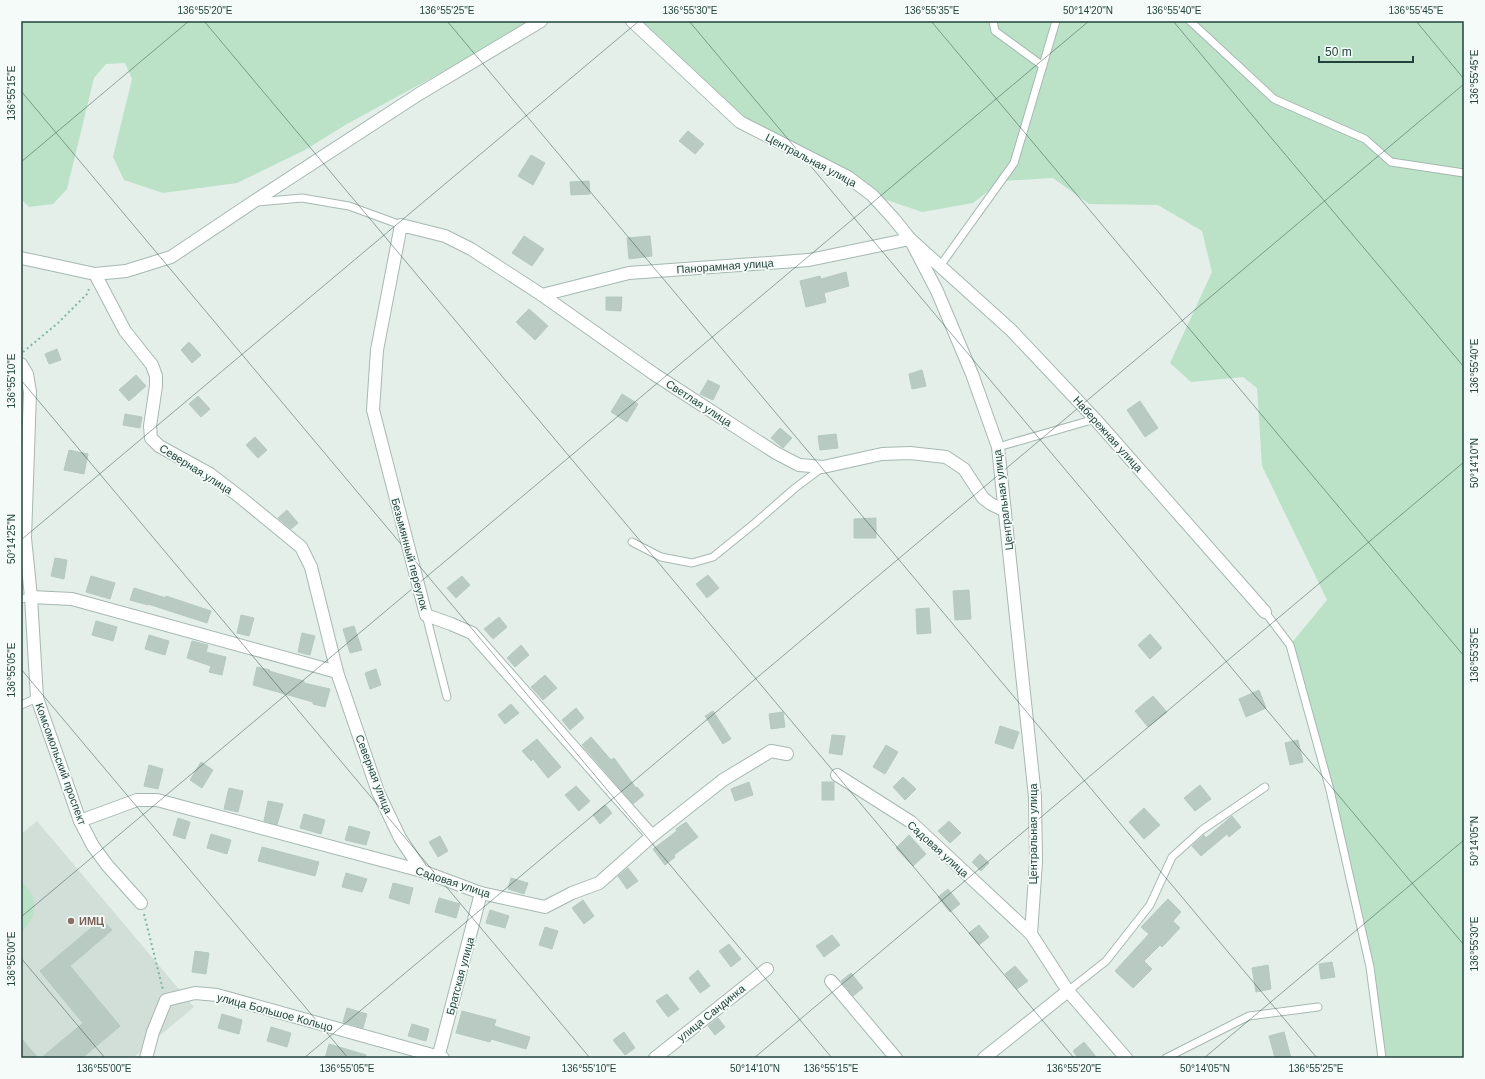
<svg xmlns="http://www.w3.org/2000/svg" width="1485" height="1079" viewBox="0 0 1485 1079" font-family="Arial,sans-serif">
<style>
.built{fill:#d2dfd9}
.green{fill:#bbe2c7}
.building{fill:#b9cac3;stroke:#b5c9c2}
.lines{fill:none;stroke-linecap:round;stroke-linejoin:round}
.service-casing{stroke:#a6b8b2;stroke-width:9}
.minor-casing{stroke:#a6b8b2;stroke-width:14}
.path{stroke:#81b5a7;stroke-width:2;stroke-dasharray:2 3;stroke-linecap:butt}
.service{stroke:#fff;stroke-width:7}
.minor{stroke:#fff;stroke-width:12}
.ticks{fill:none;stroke:#21433b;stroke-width:1;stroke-opacity:0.45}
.education-dot{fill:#8d6e63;stroke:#f5fbf8;stroke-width:1.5}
.labels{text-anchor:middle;stroke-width:3.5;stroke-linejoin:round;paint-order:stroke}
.street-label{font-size:11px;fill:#21433b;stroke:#f5fbf8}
.education-label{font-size:11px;font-weight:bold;fill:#785e54;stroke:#f5fbf8;text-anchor:start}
.neatline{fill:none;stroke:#21433b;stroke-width:1.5}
.ticks-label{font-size:10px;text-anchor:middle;fill:#21433b}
</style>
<rect width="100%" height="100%" fill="#e4efea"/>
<!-- built -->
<path class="built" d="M37 821 194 1007 133 1058H21V834Z"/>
<!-- green -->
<g class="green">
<path d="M21 21H536L347 124 305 150 237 183 163 193 124 180 113 157 132 79 125 63 106 64 94 78 67 189 53 204 29 207 21 199Z"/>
<path d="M632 21H1464V1058H1382L1370 967 1330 790 1290 645 1327 600 1262 466 1257 388 1243 377 1191 382 1170 363 1212 272 1202 231 1158 205 1089 204 1053 178 1001 181 973 203 922 212 872 195 740 122Z"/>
<path d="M21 882C40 895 38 918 21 932Z"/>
</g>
<!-- building -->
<g class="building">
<path d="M688 131 704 144 695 154 679 141Z"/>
<path d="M531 155 545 163 533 185 518 176Z"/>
<path d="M589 181 590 194 571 195 570 182Z"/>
<path d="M524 236 544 249 532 266 512 253Z"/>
<path d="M650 236 652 256 629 259 627 238Z"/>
<path d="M846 272 849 286 824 293 826 302 806 307 800 281 820 276 821 279Z"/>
<path d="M606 297H622L621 311 606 310Z"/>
<path d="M529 309 548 326 535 340 516 322Z"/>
<path d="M189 342 201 355 192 363 181 350Z"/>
<path d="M57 349 61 360 49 364 45 354Z"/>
<path d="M922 370 926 386 912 389 909 374Z"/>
<path d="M136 375 146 386 129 401 119 390Z"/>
<path d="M708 380 720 386 713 400 700 394Z"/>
<path d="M622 394 638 404 627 422 611 412Z"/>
<path d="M198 396 210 409 201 417 189 404Z"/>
<path d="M1140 401 1158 428 1145 437 1127 410Z"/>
<path d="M125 414 142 417 140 428 123 425Z"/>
<path d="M780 428 792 438 783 448 771 438Z"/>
<path d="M836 434 838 448 820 450 818 436Z"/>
<path d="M255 437 267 450 258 458 246 445Z"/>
<path d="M69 450 88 454 84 474 64 470Z"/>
<path d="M287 510 298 523 291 529 278 518Z"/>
<path d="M876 518V538H854V519Z"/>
<path d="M55 558 67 560 64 579 51 576Z"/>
<path d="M708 575 719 588 707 598 696 584Z"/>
<path d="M91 576 115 583 110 599 86 592Z"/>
<path d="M462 576 470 585 456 598 447 588Z"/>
<path d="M134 588 166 598V596L211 611 207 623 148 604V605L130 600Z"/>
<path d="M969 590 971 619 955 620 953 591Z"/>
<path d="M929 608 931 633 917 634 916 609Z"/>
<path d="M241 615 254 618 249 636 237 633Z"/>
<path d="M499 617 507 627 493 639 484 629Z"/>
<path d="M96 621 117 627 113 641 92 635Z"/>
<path d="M354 626 362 650 350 653 343 629Z"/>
<path d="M302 633 315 636 310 655 298 652Z"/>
<path d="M1150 634 1162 648 1150 659 1138 645Z"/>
<path d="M149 635 169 641 165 655 145 649Z"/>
<path d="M192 641 208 645 206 652 226 657 222 675 209 672 211 666 187 658Z"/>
<path d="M521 645 529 655 515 667 507 658Z"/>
<path d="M257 667 270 670 269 671 304 681V683L330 689 325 707 313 704V702L253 685Z"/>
<path d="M376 669 381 685 370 689 365 673Z"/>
<path d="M545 675 557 688 543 700 531 687Z"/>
<path d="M1259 690 1266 708 1246 717 1239 699Z"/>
<path d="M1153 696 1167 712 1148 727 1135 711Z"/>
<path d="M511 704 519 713 505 724 498 715Z"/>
<path d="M576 708 584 718 570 730 562 720Z"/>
<path d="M713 711 731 739 723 744 705 716Z"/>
<path d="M783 712 785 727 771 729 769 714Z"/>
<path d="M1000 726 1019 732 1013 749 995 743Z"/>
<path d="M832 735 845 736 842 755 829 753Z"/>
<path d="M591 737 611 760 614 758 636 788 637 787 644 795 633 804 582 745Z"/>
<path d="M537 739 561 767 548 778 533 759 531 761 522 751Z"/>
<path d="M1298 740 1303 762 1290 765 1285 743Z"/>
<path d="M886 745 898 752 885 774 873 767Z"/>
<path d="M201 762 213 770 202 788 190 780Z"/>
<path d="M149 765 163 769 158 789 144 786Z"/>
<path d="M903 777 916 789 905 800 893 787Z"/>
<path d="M749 782 753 795 735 801 731 789Z"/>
<rect x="822" y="782" width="12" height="18"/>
<path d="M1200 785 1211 799 1195 811 1184 798Z"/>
<path d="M576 786 590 801 579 811 565 795Z"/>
<path d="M229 788 243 791 238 812 224 809Z"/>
<path d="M268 801 283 804 277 825 264 821Z"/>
<path d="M605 805 612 813 600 824 593 815Z"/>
<path d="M1144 808 1160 825 1144 839 1129 822Z"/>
<path d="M304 814 325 820 321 834 300 828Z"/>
<path d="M1232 816 1241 827 1229 837 1227 834 1201 856 1192 846 1204 835 1206 838Z"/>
<path d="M178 818 190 822 185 839 173 835Z"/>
<path d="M949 821 961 833 950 843 938 831Z"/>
<path d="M686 822 698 837 674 855 675 857 665 865 653 849 677 831 676 829Z"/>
<path d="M349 826 370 832 366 845 345 840Z"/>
<path d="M211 834 231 840 227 854 207 848Z"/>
<path d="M909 835 926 854 913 866 896 848Z"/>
<path d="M440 836 448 851 438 857 429 842Z"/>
<path d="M262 847 319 862 315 876 258 861Z"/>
<path d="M980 854 989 863 981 871 972 862Z"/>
<path d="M628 868 638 881 627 889 618 876Z"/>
<path d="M346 873 367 879 362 892 342 887Z"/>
<path d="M511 878 528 883 524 894 508 889Z"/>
<path d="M393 883 413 888 409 904 389 898Z"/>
<path d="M948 889 960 904 950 912 938 897Z"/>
<path d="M439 898 460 904 456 918 435 912Z"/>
<path d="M1168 899 1181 912 1173 921 1180 928 1162 947 1160 945 1144 961 1152 969 1133 988 1115 971 1149 934 1141 927Z"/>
<path d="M583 900 594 916 584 924 572 908Z"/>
<path d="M490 910 509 916 505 928 486 923Z"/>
<path d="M102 919 112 930 70 966 120 1026 82 1058H41L83 1023 40 971Z"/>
<path d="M979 925 989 937 979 945 969 933Z"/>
<path d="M545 927 558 931 552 949 539 945Z"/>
<path d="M832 935 840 945 824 957 816 946Z"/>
<path d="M729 944 741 959 731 967 719 951Z"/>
<path d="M195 951 209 953 206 974 192 972Z"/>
<path d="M1332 962 1335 977 1321 979 1319 964Z"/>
<path d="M1268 965 1271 989 1256 992 1252 968Z"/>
<path d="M1015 966 1028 981 1017 989 1005 974Z"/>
<path d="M698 970 710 986 700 993 689 978Z"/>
<path d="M851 973 863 988 853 996 841 981Z"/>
<path d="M667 994 679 1009 668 1017 656 1001Z"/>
<path d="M347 1008 367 1014 363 1028 343 1022Z"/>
<path d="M462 1011 496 1020 494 1026 530 1037 526 1049 491 1039 490 1042 456 1033Z"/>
<path d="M222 1014 242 1020 239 1034 218 1028Z"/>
<path d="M718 1018 725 1027 715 1035 708 1026Z"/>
<path d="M412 1024 429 1029 426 1041 408 1036Z"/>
<path d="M271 1027 291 1033 287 1047 267 1041Z"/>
<path d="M624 1032 635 1048 625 1055 613 1040Z"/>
<path d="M1284 1032 1291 1058H1275L1269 1036Z"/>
<path d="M21 1038 38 1058H21Z"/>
<path d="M1084 1042 1097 1058H1078L1073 1051Z"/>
<path d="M329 1044 366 1055V1058H325Z"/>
</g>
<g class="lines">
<!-- service casing -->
<g class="service-casing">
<g id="service">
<path d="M993 21 995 31 1043 66"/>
<path d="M1190 21 1274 99 1365 139 1391 162 1464 173"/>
<path d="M257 202 302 198 349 206 401 225"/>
<path d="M940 266 1014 163 1056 21"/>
<path d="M998 447 1095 419"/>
<path d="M632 542 661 557 692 563 713 557 755 523 795 488 823 467"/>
<path d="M21 599 31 597"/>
<path d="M1265 612 1290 645 1330 790 1370 967 1382 1058"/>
<path d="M426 615 447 697"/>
<path d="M21 705 37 698"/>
<path d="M1068 991 1106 961 1150 905 1172 857 1202 830 1265 787"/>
<path d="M1166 1058 1249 1016 1318 1007"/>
</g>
</g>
<!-- minor casing -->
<g class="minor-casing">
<g id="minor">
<path d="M632 21 740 122 848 177 872 195 894 219 910 239 937 291 972 374 998 447 1035 797 1036 862 1031 934"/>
<path d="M21 258 95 274 126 271 171 257 253 202 419 94 541 21"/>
<path d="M95 274 125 331 152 365 156 376V386L150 426 151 438 159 446 210 474 240 497 301 547 311 567 337 672 378 792 400 838 422 871"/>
<path d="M542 295 629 273 809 260 910 239 1011 330 1095 419 1265 612"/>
<path d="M21 364 27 374 30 392 25 538 31 597 37 698 80 821 93 846 107 865 141 903"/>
<path d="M31 597 72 599 337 672"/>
<path d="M837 775 911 822 1031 934 1068 991 984 1058"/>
<path d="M80 821 137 800H157L422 871 481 893 545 907 572 893 599 883 652 836 723 780 771 751 787 754"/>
<path d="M652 836 472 633 451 624 426 615 373 410 377 350 401 225 445 236 471 249 542 295 654 374 776 453 799 465 823 467 882 454 910 453 946 457 964 469 983 498 991 504 1005 511"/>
<path d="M831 981 896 1058"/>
<path d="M1068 991 1126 1058"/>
<path d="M146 1058 153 1032 166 1000 195 993 217 995 443 1058"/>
<path d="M438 1058 481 893"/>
<path d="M655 1058 767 969"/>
</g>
</g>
<!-- path -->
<g class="path">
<path d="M23 352 58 323 87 294 89 289"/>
<path d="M144 914 163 990"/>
</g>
<!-- service -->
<use href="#service" class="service"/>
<!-- minor -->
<use href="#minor" class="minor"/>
</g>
<!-- ticks -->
<path class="ticks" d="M204 21 1074 1058M447 21 1317 1058M689 21 1464 945M931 21 1464 656M1173 21 1464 367M1416 21 1464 79M21 91 832 1058M21 162 189 21M21 380 590 1058M21 540 639 21M21 669 348 1058M21 917 1089 21M21 958 105 1058M304 1058 1464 84M754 1058 1464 462M1204 1058 1464 840"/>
<!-- markers -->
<circle class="education-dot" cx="71" cy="921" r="4"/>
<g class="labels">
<!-- street labels -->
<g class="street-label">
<text transform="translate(811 160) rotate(28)" y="4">Центральная улица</text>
<text transform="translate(725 266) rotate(-4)" y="4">Панорамная улица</text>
<text transform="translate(699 403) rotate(33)" y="4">Светлая улица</text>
<text transform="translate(1108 434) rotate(48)" y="4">Набережная улица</text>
<text transform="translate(196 469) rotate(32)" y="4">Северная улица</text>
<text transform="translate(1003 500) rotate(-97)" y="4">Центральная улица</text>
<text transform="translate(410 554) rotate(75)" y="4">Безымянный переулок</text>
<text transform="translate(61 764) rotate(70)" y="4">Комсомольский проспект</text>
<text transform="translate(374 774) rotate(69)" y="4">Северная улица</text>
<text transform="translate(1033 834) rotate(-90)" y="4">Центральная улица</text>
<text transform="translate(938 849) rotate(42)" y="4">Садовая улица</text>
<text transform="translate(453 882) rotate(18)" y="4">Садовая улица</text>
<text transform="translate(460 976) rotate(-75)" y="4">Братская улица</text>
<text transform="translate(275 1012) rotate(15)" y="4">улица Большое Кольцо</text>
<text transform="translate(711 1013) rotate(-39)" y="4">улица Сандинка</text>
</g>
<!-- education labels -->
<g class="education-label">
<text x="79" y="925">ИМЦ</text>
</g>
</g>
<!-- border -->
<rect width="1485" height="1079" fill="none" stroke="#f5fbf8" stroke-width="44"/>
<!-- scale -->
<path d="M1319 56v6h94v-6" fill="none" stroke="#21433b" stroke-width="2"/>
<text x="1325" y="56" font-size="12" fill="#21433b" stroke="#f5fbf8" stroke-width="3" paint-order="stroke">50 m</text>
<rect x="22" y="22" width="1441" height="1035" class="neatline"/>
<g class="ticks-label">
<text x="205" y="14">136°55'20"E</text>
<text x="447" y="14">136°55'25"E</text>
<text x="690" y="14">136°55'30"E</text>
<text x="932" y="14">136°55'35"E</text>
<text x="1088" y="14">50°14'20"N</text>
<text x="1174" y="14">136°55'40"E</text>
<text x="1416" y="14">136°55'45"E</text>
<text transform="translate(1474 77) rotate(-90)" y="4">136°55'45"E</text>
<text transform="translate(11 93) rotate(-90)" y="4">136°55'15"E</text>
<text transform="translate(1474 366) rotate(-90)" y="4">136°55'40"E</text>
<text transform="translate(11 381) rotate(-90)" y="4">136°55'10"E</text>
<text transform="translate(1474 463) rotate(-90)" y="4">50°14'10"N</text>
<text transform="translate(11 539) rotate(-90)" y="4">50°14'25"N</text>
<text transform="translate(1474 655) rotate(-90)" y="4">136°55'35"E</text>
<text transform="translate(11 670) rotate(-90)" y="4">136°55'05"E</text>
<text transform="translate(1474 841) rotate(-90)" y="4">50°14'05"N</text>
<text transform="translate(1474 944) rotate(-90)" y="4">136°55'30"E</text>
<text transform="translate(11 959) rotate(-90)" y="4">136°55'00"E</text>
<text x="104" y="1072">136°55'00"E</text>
<text x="347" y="1072">136°55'05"E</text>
<text x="589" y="1072">136°55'10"E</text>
<text x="755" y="1072">50°14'10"N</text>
<text x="831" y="1072">136°55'15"E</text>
<text x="1074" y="1072">136°55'20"E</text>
<text x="1205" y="1072">50°14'05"N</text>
<text x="1316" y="1072">136°55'25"E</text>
</g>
</svg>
